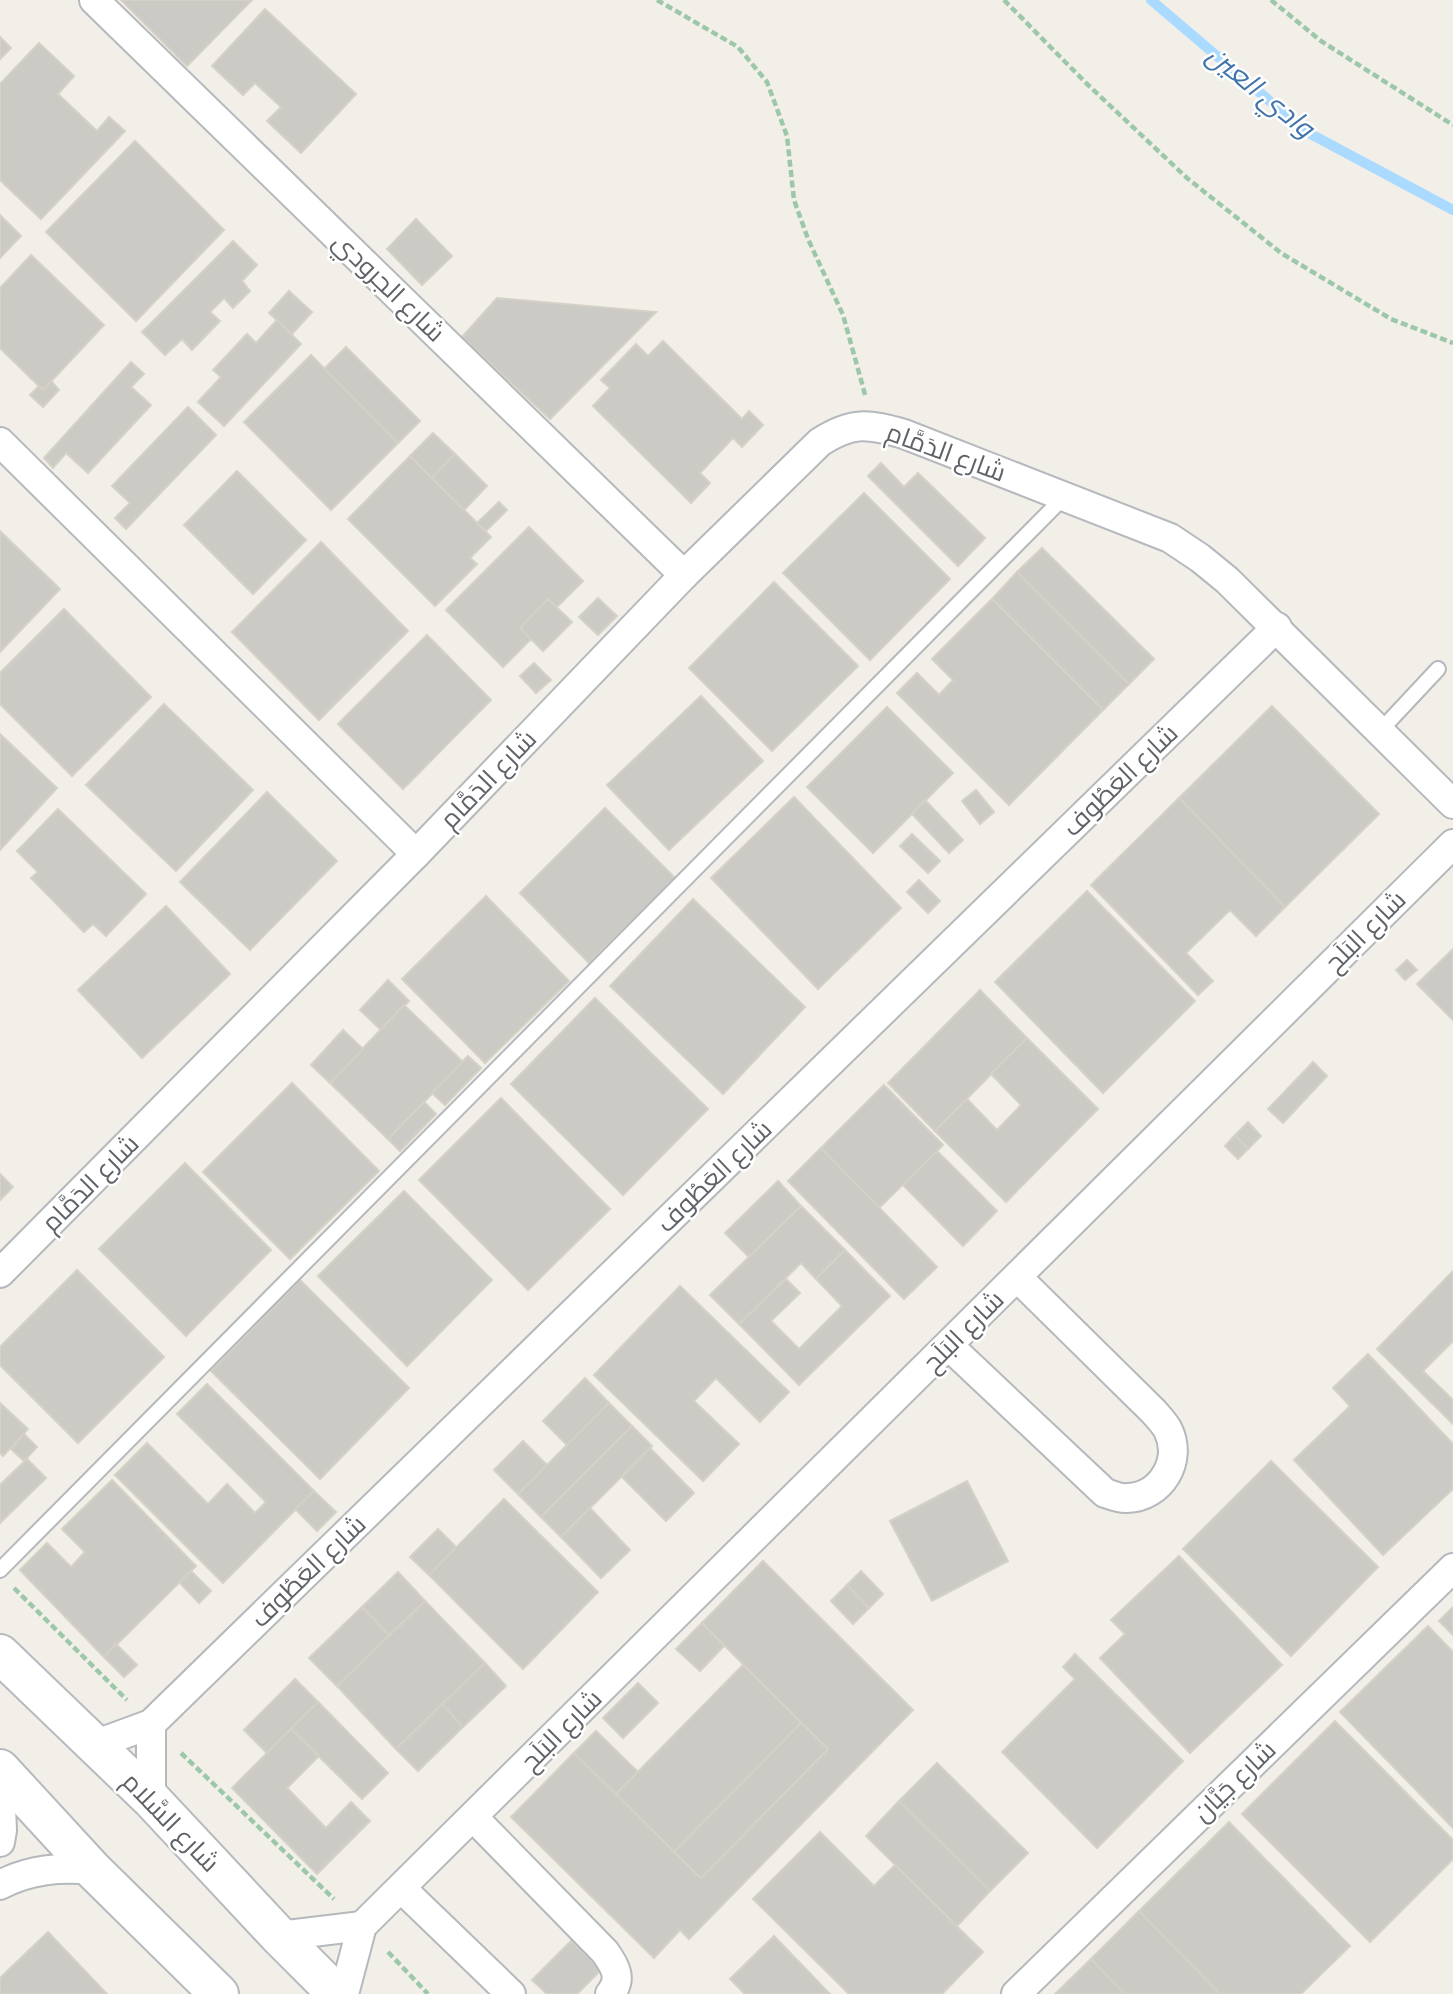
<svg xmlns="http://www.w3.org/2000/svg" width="1453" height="1994" viewBox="0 0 1453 1994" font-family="'Exo 2',Cairo,sans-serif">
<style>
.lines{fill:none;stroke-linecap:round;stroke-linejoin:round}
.stream{stroke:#aadaff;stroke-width:10}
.building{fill:#cccac5;stroke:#d6d1c6;stroke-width:2}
.lane-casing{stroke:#b5b8bc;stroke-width:18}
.street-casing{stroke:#b5b8bc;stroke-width:32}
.secondary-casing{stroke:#b6babf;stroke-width:42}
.path{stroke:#9cc7a9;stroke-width:4.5;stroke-dasharray:7 3.5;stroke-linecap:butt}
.lane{stroke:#fff;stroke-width:14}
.street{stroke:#fff;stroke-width:28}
.secondary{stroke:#fff;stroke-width:38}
.labels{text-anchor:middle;stroke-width:5;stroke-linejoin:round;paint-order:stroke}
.street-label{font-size:26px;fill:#5f6368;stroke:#fff}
.water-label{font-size:28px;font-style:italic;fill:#4174aa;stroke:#fff}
</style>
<rect width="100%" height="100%" fill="#f1efe8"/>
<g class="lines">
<!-- stream -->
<path class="stream" d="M1151 0 1305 131 1453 210"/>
</g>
<!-- building -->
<g class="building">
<path d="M121 0H252L187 66Z"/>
<path d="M265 9 356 94 301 153 267 121 281 107 255 83 243 95 212 66Z"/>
<path d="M0 37 11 48 0 59Z"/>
<path d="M39 43 74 76 58 94 97 131 109 117 125 131 41 219 0 180V84Z"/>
<path d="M135 141 224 230 136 321 46 232Z"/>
<path d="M0 215 21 236 0 258Z"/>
<path d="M416 219 452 256 422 285 387 249Z"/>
<path d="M233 241 257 265 242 281 250 291 233 308 224 298 210 312 220 321 192 350 182 339 165 355 142 332Z"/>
<path d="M31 255 104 325 43 390 0 348V288Z"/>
<path d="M289 291 312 312 292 334 269 313Z"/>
<path d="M497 298 656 312 550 419 462 337Z"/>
<path d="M277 320 301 344 224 426 198 402 221 377 213 370 247 334 256 343Z"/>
<path d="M663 341 742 419 749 411 763 425 742 447 733 438 700 473 710 483 691 503 593 406 610 388 601 380 636 344 648 356Z"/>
<path d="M346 347 420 421 398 443 324 369Z"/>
<path d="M311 355 398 443 331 510 244 422Z"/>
<path d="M131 362 144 374 131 387 151 405 88 473 66 453 53 468 44 458Z"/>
<path d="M51 381 59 390 43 407 30 395 39 386 43 390Z"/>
<path d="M188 407 216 435 126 529 115 518 130 503 112 486Z"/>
<path d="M433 433 455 454 432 478 410 456Z"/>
<path d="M455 454 487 486 464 510 432 478Z"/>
<path d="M410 456 491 537 470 558 477 564 435 606 348 519Z"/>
<path d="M881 463 904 487 918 473 985 538 958 566 868 476Z"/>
<path d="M237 471 306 540 253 594 184 525Z"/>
<path d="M864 493 950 579 870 660 783 573Z"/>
<path d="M499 502 507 510 486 531 477 523Z"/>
<path d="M529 527 583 581 557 607 548 599 520 628 531 639 503 667 446 610Z"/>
<path d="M0 531 60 589 0 652Z"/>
<path d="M321 542 408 631 319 720 232 632Z"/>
<path d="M1042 548 1154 659 1129 684 1017 572Z"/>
<path d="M1017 572 1129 684 1103 710 992 599Z"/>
<path d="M774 582 858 666 772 751 689 668Z"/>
<path d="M598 598 617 616 598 635 579 617Z"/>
<path d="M548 599 572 622 543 651 520 628Z"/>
<path d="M992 599 1103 710 1009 805 897 693 917 673 939 695 953 680 932 659Z"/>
<path d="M64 609 151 697 72 776 0 704V673Z"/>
<path d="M427 635 491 700 403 789 338 724Z"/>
<path d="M534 663 551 680 536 693 520 676Z"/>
<path d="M701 696 763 761 669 850 607 785Z"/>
<path d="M164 704 253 790 176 871 86 785Z"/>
<path d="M1272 706 1379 814 1285 907 1179 798Z"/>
<path d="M887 707 953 773 873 853 807 787Z"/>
<path d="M0 734 57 788 0 850Z"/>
<path d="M976 790 994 812 980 824 962 801Z"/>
<path d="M267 792 337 861 250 950 180 882Z"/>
<path d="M794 797 901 908 818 989 711 878Z"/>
<path d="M1179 798 1285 907 1256 936 1230 910 1186 953 1213 981 1198 995 1091 885Z"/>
<path d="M925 800 963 840 949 853 912 814Z"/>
<path d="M605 808 675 878 589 963 520 893Z"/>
<path d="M58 809 146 894 106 936 93 924 84 932 31 878 38 872 17 851Z"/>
<path d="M912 834 940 861 928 873 900 846Z"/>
<path d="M919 880 940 901 928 913 907 892Z"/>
<path d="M1087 891 1195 1001 1103 1093 995 982Z"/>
<path d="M486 896 569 981 485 1063 402 979Z"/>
<path d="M693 899 805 1007 723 1094 610 986Z"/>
<path d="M166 906 230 974 142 1058 78 990Z"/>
<path d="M1453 949V1020L1417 984Z"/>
<path d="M1407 960 1417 970 1405 980 1396 970Z"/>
<path d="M388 980 409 1001 381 1030 360 1010Z"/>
<path d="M980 990 1027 1038 935 1131 888 1083Z"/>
<path d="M595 998 708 1109 623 1195 511 1084Z"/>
<path d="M404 1005 463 1062 388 1139 330 1083Z"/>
<path d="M343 1030 363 1049 330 1083 311 1065Z"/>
<path d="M1027 1038 1098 1109 1006 1202 935 1131 967 1099 997 1130 1021 1105 991 1074Z"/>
<path d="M468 1056 481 1068 445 1105 432 1093Z"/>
<path d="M1313 1062 1327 1076 1283 1123 1268 1109Z"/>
<path d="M292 1083 379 1171 290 1259 203 1172Z"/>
<path d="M884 1085 943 1145 879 1208 821 1148Z"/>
<path d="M501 1098 610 1209 528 1290 419 1180Z"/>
<path d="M424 1102 436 1114 400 1151 388 1139Z"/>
<path d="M1248 1122 1261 1136 1248 1149 1235 1135Z"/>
<path d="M1235 1135 1248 1149 1238 1159 1225 1146Z"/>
<path d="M821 1148 937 1267 904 1299 788 1181Z"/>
<path d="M937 1151 997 1211 963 1246 903 1185Z"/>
<path d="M185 1163 271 1250 186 1336 99 1249Z"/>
<path d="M0 1174 13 1187 0 1200Z"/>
<path d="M778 1181 801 1206 749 1257 725 1233Z"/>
<path d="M404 1191 492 1280 407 1366 318 1276Z"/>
<path d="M801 1206 845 1250 816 1279 801 1263 739 1324 710 1295Z"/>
<path d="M845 1250 890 1296 799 1385 739 1324 786 1279 800 1293 771 1321 799 1349 842 1306 816 1279Z"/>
<path d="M77 1270 164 1357 78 1443 0 1365V1347Z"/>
<path d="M1453 1271V1341L1423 1371 1453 1400V1424L1377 1349Z"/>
<path d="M300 1280 409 1388 320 1479 211 1371Z"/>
<path d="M680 1286 789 1392 760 1422 716 1378 694 1401 739 1444 703 1481 594 1375Z"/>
<path d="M1368 1354 1453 1444V1489L1383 1555 1294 1460 1350 1406 1333 1388Z"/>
<path d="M585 1378 609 1403 567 1445 543 1421Z"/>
<path d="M207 1384 314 1491 223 1583 115 1475 147 1443 208 1504 227 1484 255 1513 266 1502 177 1414Z"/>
<path d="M0 1403 28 1429 3 1456 0 1453Z"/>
<path d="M609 1403 632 1426 541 1517 518 1494Z"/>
<path d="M632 1426 652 1446 561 1537 541 1517Z"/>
<path d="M24 1434 37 1447 24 1461 11 1449Z"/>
<path d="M523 1441 547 1465 518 1494 494 1470Z"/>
<path d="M650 1448 694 1493 666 1521 622 1477Z"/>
<path d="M27 1459 46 1478 0 1523V1485Z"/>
<path d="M1271 1461 1378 1567 1291 1656 1183 1549Z"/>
<path d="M112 1480 196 1566 104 1657 20 1570 47 1543 71 1567 85 1552 62 1529Z"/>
<path d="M967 1481 1008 1561 932 1601 890 1521Z"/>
<path d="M314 1491 336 1512 317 1531 295 1509Z"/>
<path d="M504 1499 598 1592 523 1669 429 1575Z"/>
<path d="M590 1508 630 1550 601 1578 561 1537Z"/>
<path d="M438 1529 456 1547 429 1575 410 1557Z"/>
<path d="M1179 1556 1282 1665 1190 1753 1100 1658 1125 1634 1111 1620Z"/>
<path d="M763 1561 913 1710 689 1939 680 1930 654 1958 511 1817 574 1753 701 1878 828 1749 702 1623Z"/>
<path d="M191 1571 211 1591 199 1603 179 1582Z"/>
<path d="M861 1571 883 1594 869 1608 847 1585Z"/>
<path d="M398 1572 425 1601 389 1635 362 1607Z"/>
<path d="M847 1585 869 1608 853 1624 831 1601Z"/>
<path d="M425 1601 485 1663 396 1749 337 1686Z"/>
<path d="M362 1607 389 1635 337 1686 309 1658Z"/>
<path d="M1453 1607V1635L1439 1621Z"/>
<path d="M702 1623 724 1646 700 1671 676 1649Z"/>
<path d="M1428 1626 1453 1652V1828L1340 1712Z"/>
<path d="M116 1644 137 1665 124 1677 104 1657Z"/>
<path d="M1075 1654 1183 1761 1097 1848 1002 1752 1075 1679 1063 1667Z"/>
<path d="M485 1663 506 1686 463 1727 442 1704Z"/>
<path d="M743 1665 801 1723 674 1852 616 1794Z"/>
<path d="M295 1679 318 1702 267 1753 244 1730Z"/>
<path d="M638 1683 658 1703 623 1738 603 1718Z"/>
<path d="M318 1702 388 1773 362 1799 291 1729Z"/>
<path d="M442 1704 463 1727 418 1771 396 1749Z"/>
<path d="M1335 1721 1453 1840V1859L1370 1942 1242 1814Z"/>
<path d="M801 1723 828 1749 701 1878 674 1852Z"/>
<path d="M291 1729 319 1756 287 1788 326 1828 351 1802 370 1821 317 1874 232 1788Z"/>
<path d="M596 1731 638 1772 616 1794 574 1753Z"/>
<path d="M937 1763 1028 1853 990 1891 899 1801Z"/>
<path d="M899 1801 990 1891 957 1926 866 1836Z"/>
<path d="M1229 1822 1350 1946 1301 1994H1220L1139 1911Z"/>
<path d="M820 1832 874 1886 895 1865 983 1952 942 1994H849L753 1899Z"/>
<path d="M1139 1911 1220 1994H1125L1091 1959Z"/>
<path d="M48 1932 107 1994H0V1978Z"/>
<path d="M774 1936 830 1994H745L730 1979Z"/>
<path d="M571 1941 601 1970 577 1994H547L532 1980Z"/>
<path d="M1091 1959 1125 1994H1055Z"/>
</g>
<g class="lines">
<!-- lane casing -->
<g class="lane-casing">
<g id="lane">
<path d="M1380 731 1438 669"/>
<path d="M0 1570 1064 497"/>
</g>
</g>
<!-- street casing -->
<g class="street-casing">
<g id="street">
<path d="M94 0 684 575"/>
<path d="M0 442 416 854"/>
<path d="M0 1273 416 854 684 575 820 442C853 421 868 424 904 434L1170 538 1200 558 1227 580 1453 804"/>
<path d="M949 1346 1105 1493C1112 1495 1120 1499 1127 1498 1161 1497 1183 1461 1168 1430 1165 1424 1159 1418 1154 1412L1017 1277"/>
<path d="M94 1745 151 1724 1277 627"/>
<path d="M0 1787 2 1830 0 1842"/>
<path d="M151 1799V1724"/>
<path d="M473 1817 605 1952C615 1966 623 1979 610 1994"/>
<path d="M0 1885C30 1869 60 1867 93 1870"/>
<path d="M401 1888 511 1994"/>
<path d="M279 1936 362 1926"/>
<path d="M344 1994 362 1926 1453 844"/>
<path d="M1016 1994 1453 1568"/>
</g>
</g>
<!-- secondary casing -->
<g class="secondary-casing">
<g id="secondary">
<path d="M0 1654 151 1799 279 1936 337 1994"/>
<path d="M0 1769 93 1870 219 1994"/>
</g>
</g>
<!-- path -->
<g class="path">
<path d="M657 0 738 47 767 82 787 136 794 200 808 239 843 315 866 398"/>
<path d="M1004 0 1086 83 1187 178 1281 253 1391 319 1453 343"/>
<path d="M1271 0 1321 41 1453 125"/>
<path d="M14 1588 127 1700"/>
<path d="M181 1753 334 1899"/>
<path d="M388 1952 428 1994"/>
</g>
<!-- lane -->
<use href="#lane" class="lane"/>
<!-- street -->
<use href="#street" class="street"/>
<!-- secondary -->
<use href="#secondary" class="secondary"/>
</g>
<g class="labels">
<!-- street labels -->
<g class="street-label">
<text transform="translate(389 287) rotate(44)" y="9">شارع الجرودي</text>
<text transform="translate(946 452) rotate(20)" y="9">شارع الدَمَّام</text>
<text transform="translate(488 779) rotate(-46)" y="9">شارع الدَمَّام</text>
<text transform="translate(1120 780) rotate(-44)" y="9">شارع العَطُوف</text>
<text transform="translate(1365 931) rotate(-45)" y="9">شارع البَلَح</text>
<text transform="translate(714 1176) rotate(-44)" y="9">شارع العَطُوف</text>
<text transform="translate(90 1183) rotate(-45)" y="9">شارع الدَمَّام</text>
<text transform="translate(963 1331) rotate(-45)" y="9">شارع البَلَح</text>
<text transform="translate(308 1571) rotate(-44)" y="9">شارع العَطُوف</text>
<text transform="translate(561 1730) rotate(-45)" y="9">شارع البَلَح</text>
<text transform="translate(1234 1781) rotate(-44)" y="9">شارع جَيَّان</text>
<text transform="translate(171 1822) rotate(46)" y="9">شارع السَّلام</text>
</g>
<!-- water labels -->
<g class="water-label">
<text transform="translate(1261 91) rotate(39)" y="10">وادي العين</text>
</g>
</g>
</svg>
